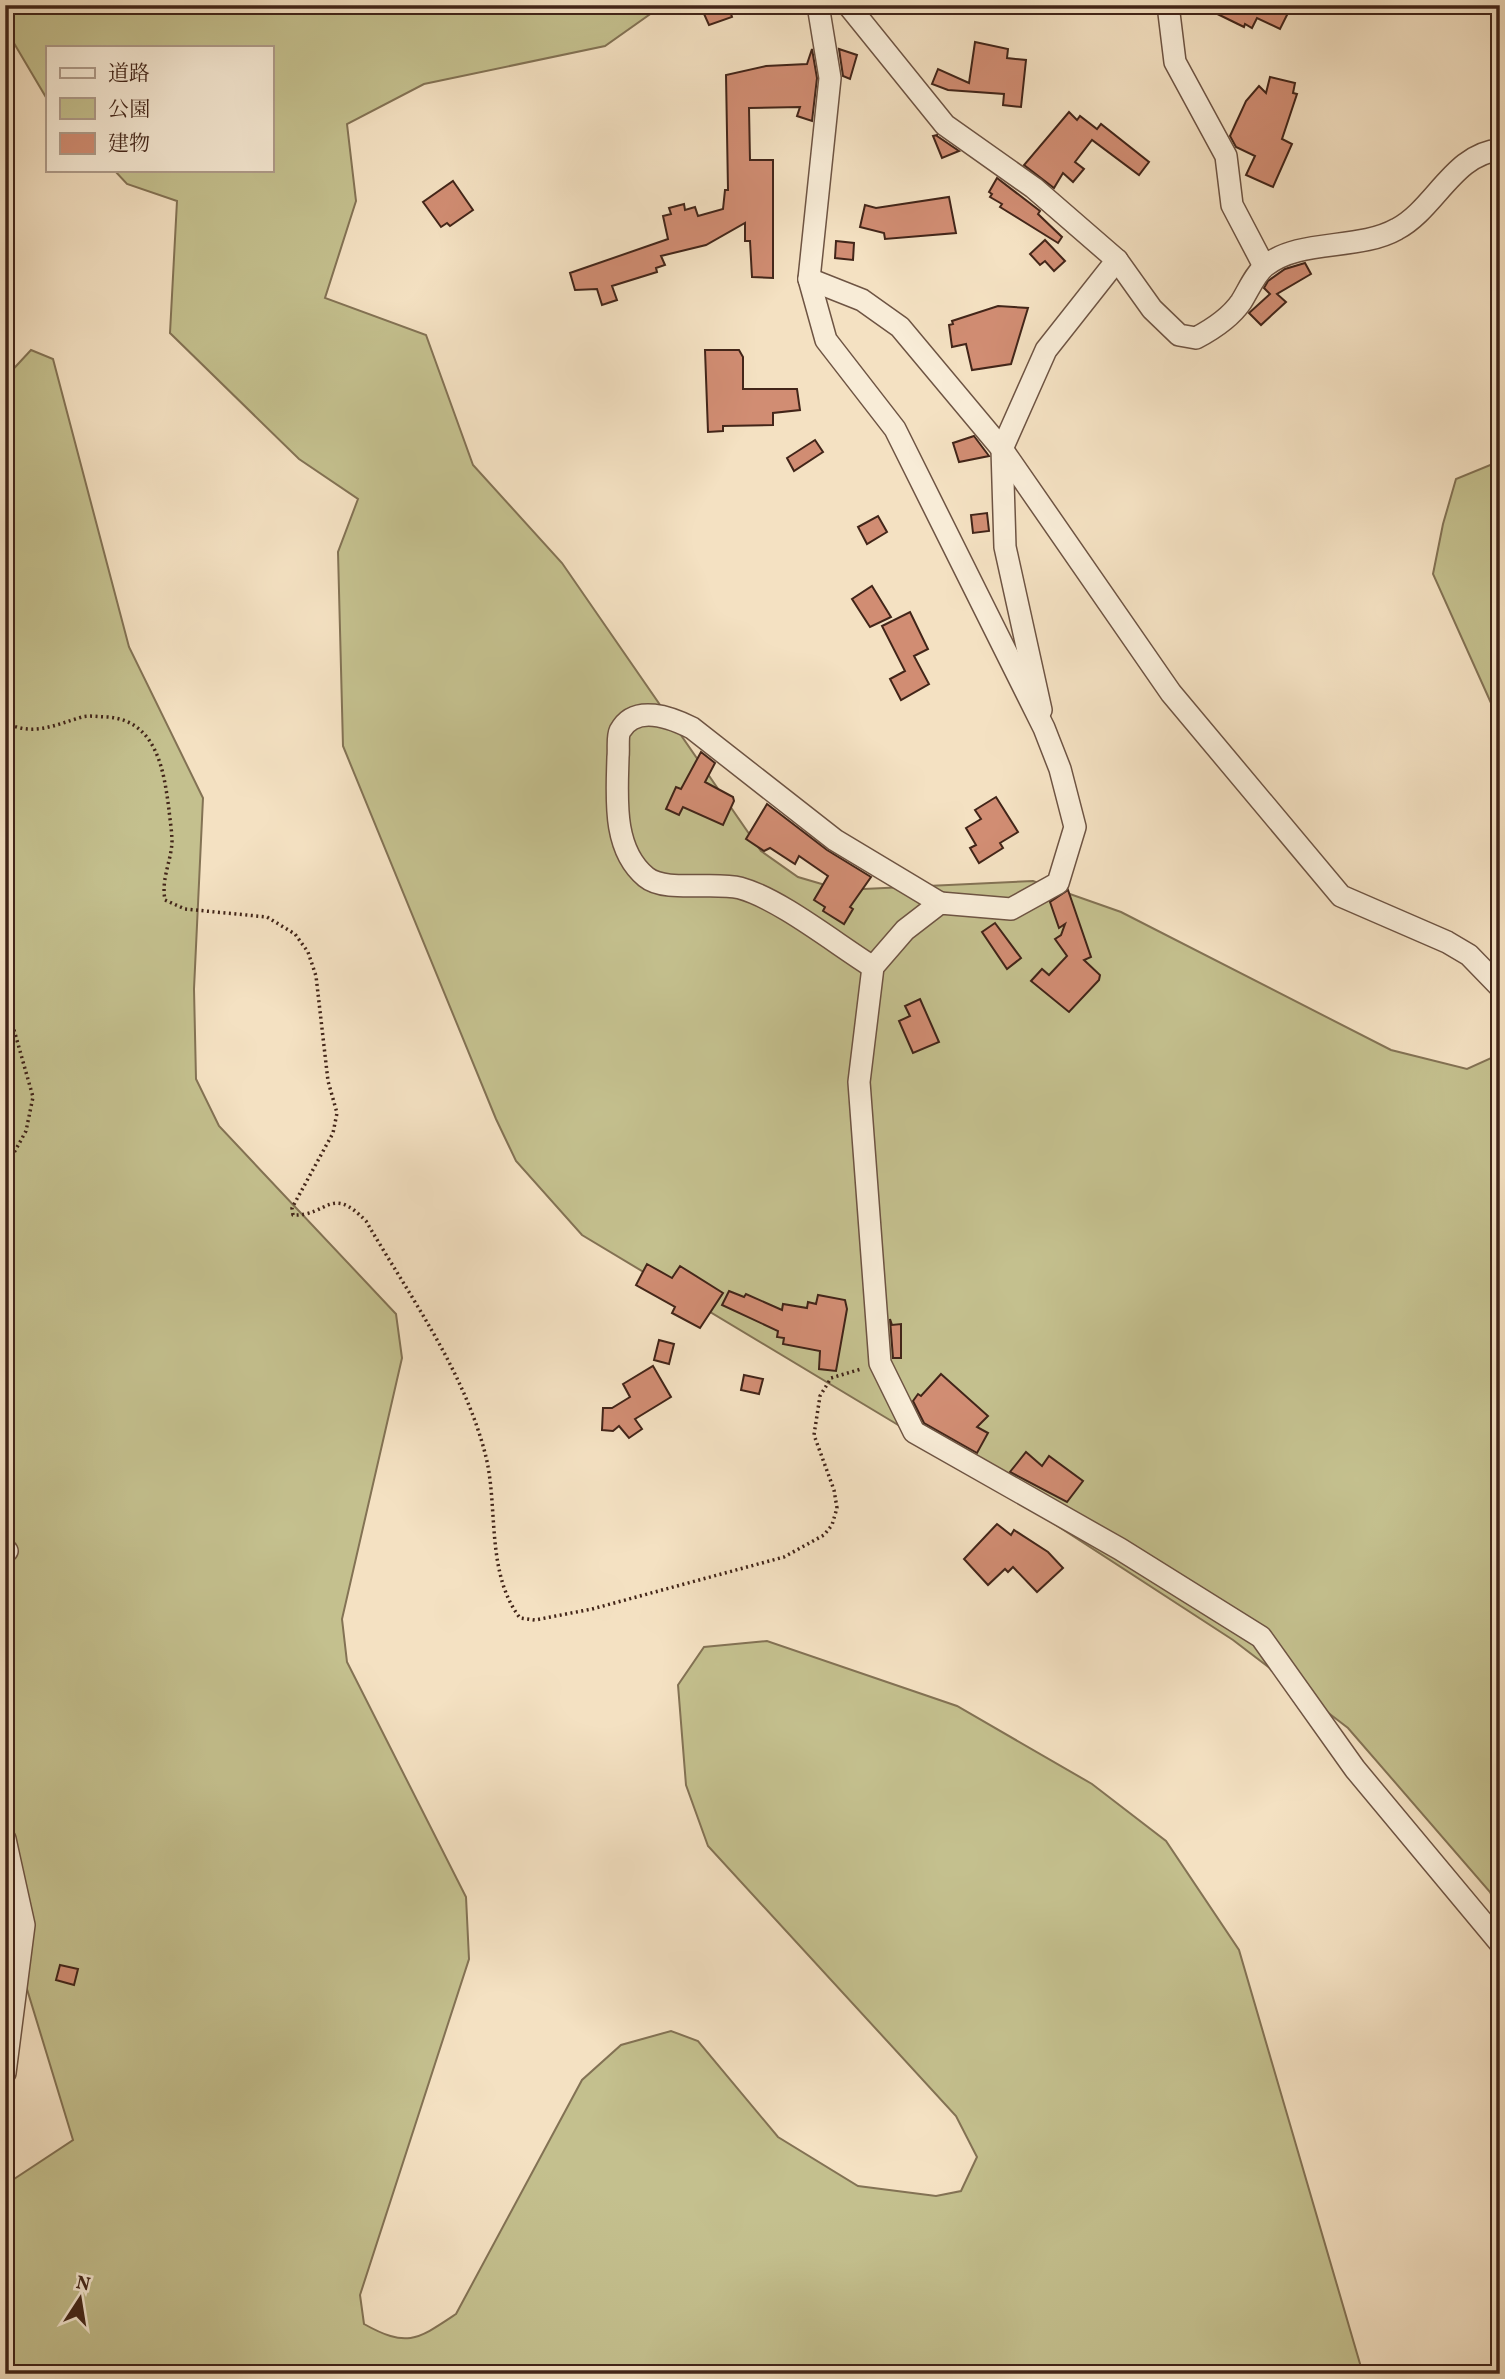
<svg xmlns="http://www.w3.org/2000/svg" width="1505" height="2379" viewBox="0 0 1505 2379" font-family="Vollkorn,'Noto Serif JP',serif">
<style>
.green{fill:#c4c08e;stroke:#837254;stroke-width:2}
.building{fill:#d18d73;stroke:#422519;stroke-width:2}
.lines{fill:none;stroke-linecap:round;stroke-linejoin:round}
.minor-casing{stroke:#6e5443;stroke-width:24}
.path{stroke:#422519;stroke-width:3.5;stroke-dasharray:2 3.5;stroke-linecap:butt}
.minor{stroke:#f8ecd7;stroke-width:21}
</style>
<rect width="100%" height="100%" fill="#f4e1c2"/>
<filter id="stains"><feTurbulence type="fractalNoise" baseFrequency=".00286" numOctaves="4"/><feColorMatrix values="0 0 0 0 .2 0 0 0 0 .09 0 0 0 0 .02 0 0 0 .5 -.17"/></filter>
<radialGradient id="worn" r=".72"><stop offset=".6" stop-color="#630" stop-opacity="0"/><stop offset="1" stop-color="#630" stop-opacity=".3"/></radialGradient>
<!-- green -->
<g class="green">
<path d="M5 5H663L605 46 424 84 347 124 356 201 325 298 426 335 473 465 562 563 761 851 798 877 842 890 1033 881 1121 912 1391 1050 1467 1069 1500 1054V1913L1490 1892 1348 1728 1233 1640 953 1458 582 1235 516 1161 496 1119 343 746 338 552 358 499 299 459 170 333 177 201 127 184 114 170H271V47H47V99L5 28Z"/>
<path d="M31 350 53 359 129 647 203 798 194 989 196 1079 219 1126 396 1314 402 1358 342 1619 347 1662 466 1897 469 1959 360 2295 364 2324C407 2348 417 2340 456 2314L582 2080 621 2045 671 2031 698 2041 778 2137 858 2186 936 2196 961 2191 977 2157 956 2116 708 1846 686 1785 678 1685 704 1647 767 1641 957 1706 1092 1784 1166 1841 1239 1950 1363 2374H5V2185L73 2140 5 1917V1651L12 1583V1462L5 1444V378Z"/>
<path d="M1500 461V723L1433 574 1443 524 1456 479Z"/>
</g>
<!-- building -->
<g class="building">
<path d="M700 5H728L732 17 709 25Z"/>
<path d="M1199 5H1292L1280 29 1257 18 1252 28 1245 24 1244 27Z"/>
<path d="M975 42 1008 49 1007 58 1026 60 1021 107 1003 105 1004 94 948 90 932 84 938 69 969 83Z"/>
<path d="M812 49 817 78 812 121 797 116 800 107 749 108 750 160H773V278L752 277 750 241H745V223L706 245 661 256 665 265 656 268 657 272 612 286 617 300 602 305 597 289 575 290 570 273 668 239 663 216 671 214 669 208 684 204 685 210 695 207 698 216 723 209 725 190H728L726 75 766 66 807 64Z"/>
<path d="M839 49 857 55 850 79 843 76Z"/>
<path d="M1270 77 1295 83 1293 93 1297 94 1282 139 1292 144 1273 187 1246 175 1255 156 1236 147 1230 136 1246 101 1259 86 1266 93Z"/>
<path d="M1069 112 1077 120 1080 116 1097 129 1101 124 1149 162 1139 175 1092 140 1075 162 1084 169 1073 182 1063 173 1054 188 1024 165Z"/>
<path d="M937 135V136L959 151 942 158 933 136Z"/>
<path d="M997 178 1040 211 1038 214 1062 237 1058 243 1000 207 1002 204 990 197 992 194 989 192Z"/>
<path d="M453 181 473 210 450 226 447 223 441 227 423 202Z"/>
<path d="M949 197 956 233 885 239 884 233 860 227 865 205 876 208Z"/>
<path d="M1045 240 1065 261 1054 271 1045 261 1040 265 1030 254Z"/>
<path d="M836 241 854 243 853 260 835 258Z"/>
<path d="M1305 263 1311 274 1277 294 1286 302 1261 325 1249 313 1270 294 1264 288 1268 281 1285 269Z"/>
<path d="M998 306 1028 308 1011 364 972 370 966 344 952 347 949 325 953 324 952 321Z"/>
<path d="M705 350H739L743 357V389H797L800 410 773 413V425L723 426V431L708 432Z"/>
<path d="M974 436 989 456 959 462 953 443Z"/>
<path d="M815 440 823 452 794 471 787 458Z"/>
<path d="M987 513 989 531 973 533 971 515Z"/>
<path d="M878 516 887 532 867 544 858 527Z"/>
<path d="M872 586 891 617 870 627 852 599Z"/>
<path d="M910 612 928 649 914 656 929 684 901 700 890 679 905 671 882 626Z"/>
<path d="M701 752 715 763 705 782 733 797 734 801 723 825 683 807 679 815 666 809 676 787 681 789Z"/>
<path d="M996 797 1018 832 1000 843 1003 848 979 863 970 848 976 845 966 828 981 819 975 810Z"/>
<path d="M767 804 827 850 871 877 850 907 853 909 844 924 823 911 825 907 814 900 828 876 799 856 795 864 770 848 764 851 746 839Z"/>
<path d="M1068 890 1091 957 1084 960 1100 975 1099 980 1069 1012 1031 981 1042 969 1049 975 1067 956 1055 939 1061 935 1065 924 1059 928 1050 902Z"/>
<path d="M995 923 1021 958 1007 969 982 932Z"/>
<path d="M920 999 939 1042 913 1053 899 1021 910 1016 905 1006Z"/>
<path d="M647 1264 672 1278 680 1266 723 1293 700 1328 672 1313 675 1307 636 1285Z"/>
<path d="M729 1291 744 1297 746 1294 782 1310 783 1304 807 1308 808 1302 816 1304 818 1295 845 1300 847 1309 836 1371 819 1369 820 1351 783 1344 784 1338 777 1337 778 1331 722 1305Z"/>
<path d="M890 1319 892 1325 901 1324V1358H893Z"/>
<path d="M659 1340 674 1344 669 1364 654 1360Z"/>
<path d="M653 1366 671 1397 635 1419 642 1429 629 1438 619 1426 613 1431 602 1430 603 1408H612L630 1397 623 1384Z"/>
<path d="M941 1374 988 1416 977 1427 988 1433 977 1453 924 1423 913 1401 918 1394 921 1396Z"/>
<path d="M744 1375 763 1379 759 1394 741 1390Z"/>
<path d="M1026 1452 1042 1466 1049 1456 1083 1481 1067 1502 1010 1472Z"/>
<path d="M997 1524 1011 1535 1014 1530 1048 1552 1063 1568 1037 1592 1013 1567 1008 1572 1005 1569 988 1585 964 1559Z"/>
<path d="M60 1965 78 1969 74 1985 56 1980Z"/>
</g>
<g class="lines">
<!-- minor casing -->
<g class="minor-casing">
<g id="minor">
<path d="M818 5 830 78 809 279 826 340 895 429 1044 728 1060 769 1075 827 1058 883 1011 909 940 903 905 930 873 967 859 1082 880 1363 914 1432 1120 1549 1261 1637 1355 1769 1500 1943"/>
<path d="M848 5 945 125 1034 188 1117 260 1152 309 1179 335 1196 338C1213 329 1230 318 1241 302 1248 291 1255 274 1265 266 1300 238 1358 251 1397 229 1435 209 1454 153 1500 150"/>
<path d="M1168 5 1175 62 1226 156 1232 205 1264 266"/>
<path d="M809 279 862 300 900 327 1002 449 1171 693 1341 896 1447 942 1469 955 1500 987"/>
<path d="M1041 710 1005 547 1002 449 1046 350 1117 260"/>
<path d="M873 967C836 944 780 899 740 888 714 881 665 893 646 877 612 849 617 797 618 757 619 750 617 737 620 731 635 703 672 718 692 728L835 840 940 903"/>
<path d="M5 1552 7 1551"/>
<path d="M5 1839 24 1925 5 2073"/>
</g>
</g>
<!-- path -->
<g class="path">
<path d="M5 722C31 737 55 725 82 717 90 715 99 717 108 717 157 721 164 771 169 810 170 820 172 832 172 842 171 862 161 879 165 900L185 909 267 917 295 934 308 952 316 976 328 1081 337 1113 333 1133 292 1208 293 1215C329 1216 330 1184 366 1221 409 1295 463 1369 485 1453 499 1505 485 1572 520 1618L535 1620 592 1609 784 1557 824 1535 832 1525 837 1508 834 1490 814 1435 820 1396 831 1378 861 1369"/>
<path d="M5 998 33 1097 26 1131 5 1169"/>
<path d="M5 1465 13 1533"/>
</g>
<!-- minor -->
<use href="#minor" class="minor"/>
</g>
<!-- margin -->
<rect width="1505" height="2379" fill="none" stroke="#f4e1c2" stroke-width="28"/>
<rect x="7" y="7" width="1491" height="2365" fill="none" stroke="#422519" stroke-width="3.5"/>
<rect x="14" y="14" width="1477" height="2351" fill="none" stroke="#422519" stroke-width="2"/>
<!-- legend -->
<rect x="46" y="46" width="228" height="126" fill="#f8ecd7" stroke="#af9c8b" stroke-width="2"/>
<rect x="60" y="68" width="35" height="10" fill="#f8ecd7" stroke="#af9c8b" stroke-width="2"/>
<text x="108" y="80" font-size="21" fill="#422519">道路</text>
<rect x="60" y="98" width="35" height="21" fill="#c4c08e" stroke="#af9c8b" stroke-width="2"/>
<text x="108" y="116" font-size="21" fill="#422519">公園</text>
<rect x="60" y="133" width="35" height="21" fill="#d18d73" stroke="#af9c8b" stroke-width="2"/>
<text x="108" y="150" font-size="21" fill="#422519">建物</text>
<!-- north arrow -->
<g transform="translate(80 2299) rotate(12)" stroke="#f8ecd7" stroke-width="5" paint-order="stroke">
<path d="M0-5L12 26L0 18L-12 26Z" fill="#422519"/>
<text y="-10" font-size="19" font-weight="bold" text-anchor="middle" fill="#422519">N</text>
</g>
<rect width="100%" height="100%" filter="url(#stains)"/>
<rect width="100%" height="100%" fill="url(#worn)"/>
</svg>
